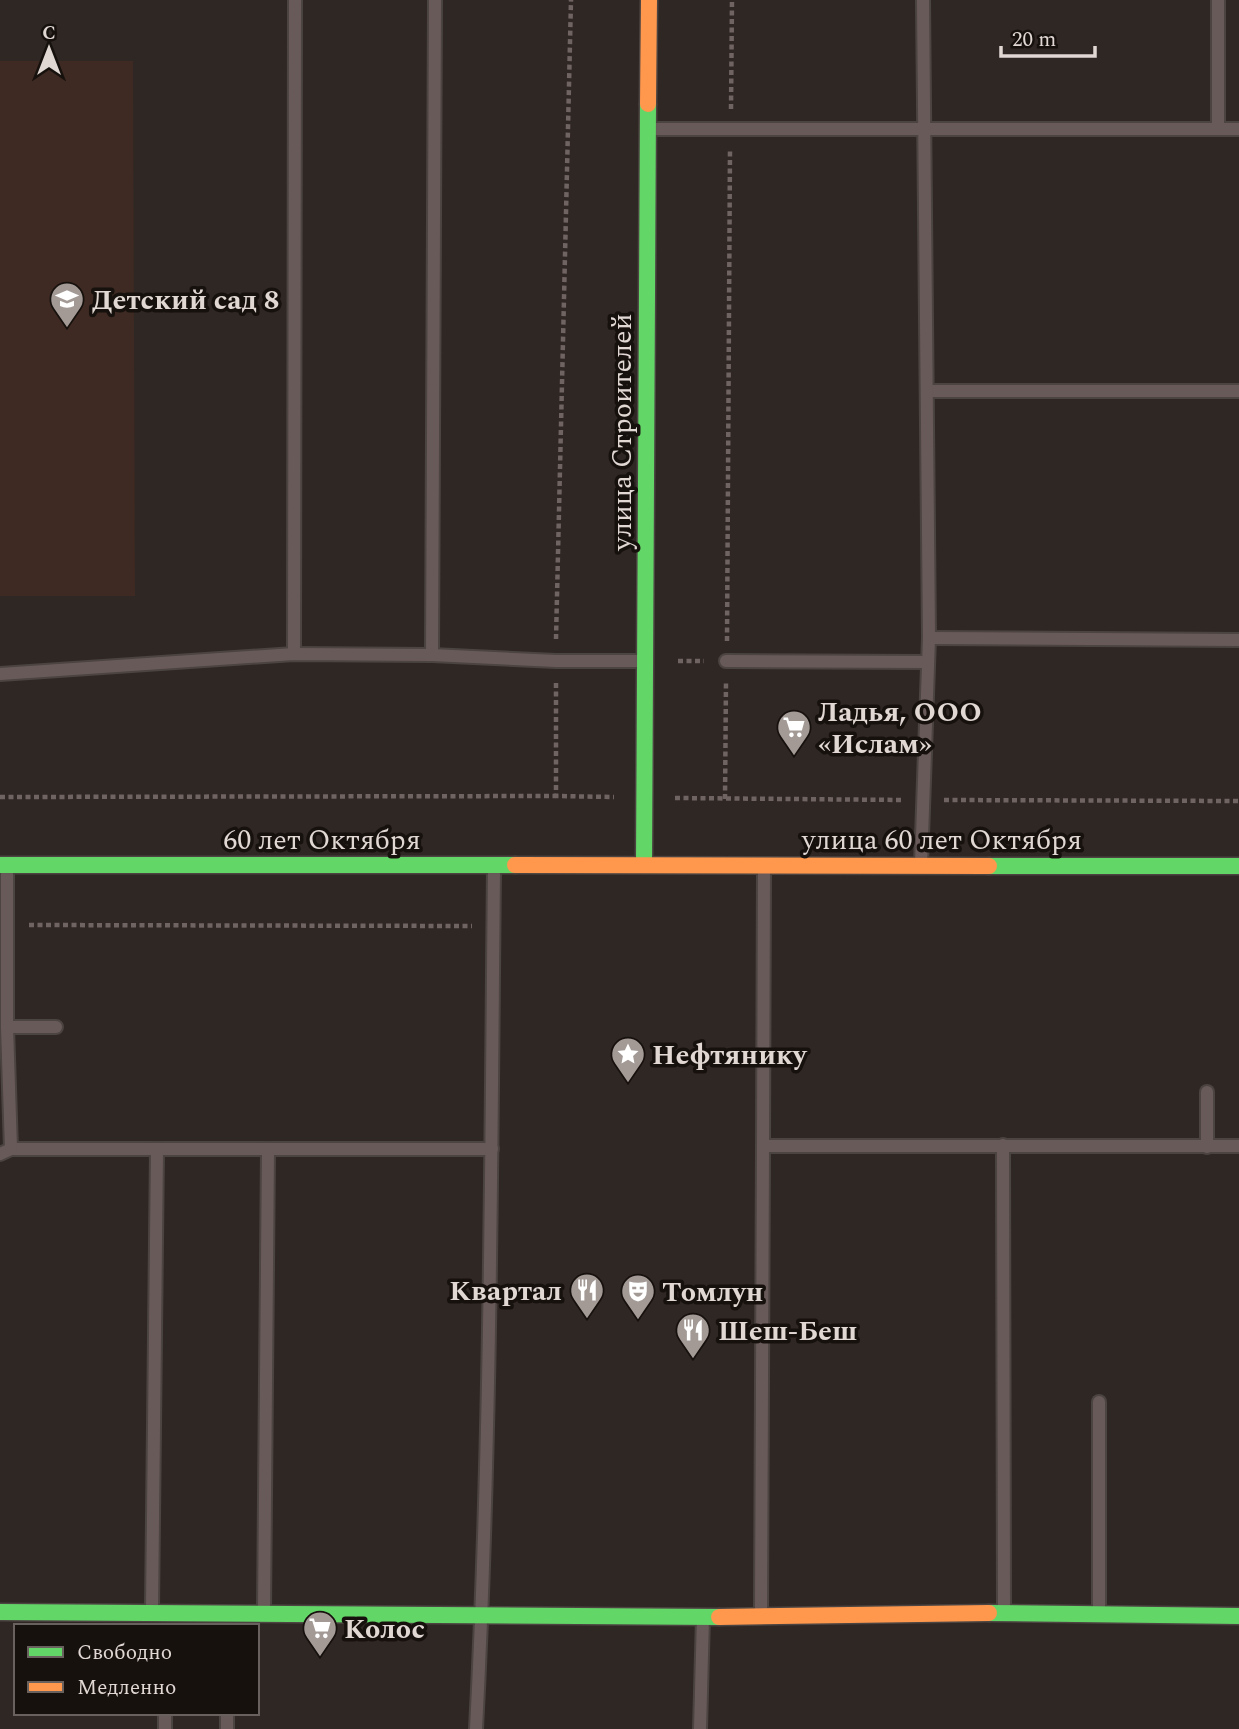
<svg xmlns="http://www.w3.org/2000/svg" width="1239" height="1729" viewBox="0 0 1239 1729" font-family="Spectral,serif">
<style>
.built{fill:#3e2a22}
.lines{fill:none;stroke-linecap:round;stroke-linejoin:round}
.lane-casing{stroke:#4b4441;stroke-width:16}
.fast-casing{stroke:#4b4441;stroke-width:19}
.slow-casing{stroke:#4b4441;stroke-width:19}
.path{stroke:#706463;stroke-width:4.5;stroke-dasharray:5 3.5;stroke-linecap:butt}
.lane{stroke:#695a5a;stroke-width:12}
.fast{stroke:#63d668;stroke-width:16}
.slow{stroke:#ff974d;stroke-width:16}
.labels{text-anchor:middle;stroke-width:7;stroke-linejoin:round;paint-order:stroke}
.poi-label{font-size:28px;font-weight:bold;fill:#e1d8d3;stroke:#17110e;text-anchor:start}
.street-label{font-size:28px;fill:#e1d8d3;stroke:#17110e}
</style>
<rect width="100%" height="100%" fill="#2f2724"/>
<!-- built -->
<path class="built" d="M0 61H133L135 596H0Z"/>
<g class="lines">
<!-- lane casing -->
<g class="lane-casing">
<g id="lane">
<path d="M1218 0V129"/>
<path d="M651 129H1239"/>
<path d="M928 391H1239"/>
<path d="M929 638 1239 640"/>
<path d="M294 654 295 0"/>
<path d="M432 655 435 0"/>
<path d="M726 661 928 662"/>
<path d="M0 674 294 654 432 655 556 661H642"/>
<path d="M921 865 929 638 923 0"/>
<path d="M764 869 763 1146H1239"/>
<path d="M7 1027H56"/>
<path d="M1207 1092V1147"/>
<path d="M1003 1145 1004 1610"/>
<path d="M11 1149H492"/>
<path d="M0 1154 11 1149 7 1027V869"/>
<path d="M1099 1402V1613"/>
<path d="M152 1610 157 1149"/>
<path d="M264 1611 268 1149"/>
<path d="M761 1614 763 1146"/>
<path d="M227 1713V1729"/>
<path d="M165 1729V1713"/>
<path d="M476 1729C491 1443 491 1155 494 869"/>
<path d="M700 1729 703 1617"/>
</g>
</g>
<!-- fast casing -->
<g class="fast-casing">
<g id="fast">
<path d="M644 864 648 104"/>
<path d="M0 865H515"/>
<path d="M989 866H1239"/>
<path d="M0 1612 719 1617"/>
<path d="M989 1613 1239 1616"/>
</g>
</g>
<!-- slow casing -->
<g class="slow-casing">
<g id="slow">
<path d="M648 104 649 0"/>
<path d="M515 865 989 866"/>
<path d="M719 1617 989 1613"/>
</g>
</g>
<!-- path -->
<g class="path">
<path d="M731 109 732 0"/>
<path d="M556 639 571 0"/>
<path d="M727 641 730 149"/>
<path d="M678 661H704"/>
<path d="M556 683V796L614 797"/>
<path d="M0 797 556 796"/>
<path d="M675 798 904 800"/>
<path d="M725 799 726 681"/>
<path d="M944 800 1239 801"/>
<path d="M29 925 472 926"/>
</g>
<!-- lane -->
<use href="#lane" class="lane"/>
<!-- fast -->
<use href="#fast" class="fast"/>
<!-- slow -->
<use href="#slow" class="slow"/>
</g>
<!-- icons -->
<defs>
<g id="school-pin" transform="scale(1.75)"><path d="M0 17L-7.5 6A9.5 9.5 0 1 1 7.5 6Z" fill="#a39a96" stroke="#17110e"/><path d="M0-5L7-2L0 1L-7-2ZM-4 1L0 2.5L4 1V4Q0 6-4 4Z" fill="#fff"/></g>
<g id="supermarket-pin" transform="scale(1.75)"><path d="M0 17L-7.5 6A9.5 9.5 0 1 1 7.5 6Z" fill="#a39a96" stroke="#17110e"/><path d="M-6-5.5h2.5l.6 2H6L4.5 2H-2.5L-4.4-4H-6ZM-1.5 3.2a1.3 1.3 0 1 0 .1 0ZM3 3.2a1.3 1.3 0 1 0 .1 0Z" fill="#fff"/></g>
<g id="sight-pin" transform="scale(1.75)"><path d="M0 17L-7.5 6A9.5 9.5 0 1 1 7.5 6Z" fill="#a39a96" stroke="#17110e"/><path d="M0-6L1.8-2.2L6-1.7L2.9 1.2L3.7 5.4L0 3.3L-3.7 5.4L-2.9 1.2L-6-1.7L-1.8-2.2Z" fill="#fff"/></g>
<g id="restaurant-pin" transform="scale(1.75)"><path d="M0 17L-7.5 6A9.5 9.5 0 1 1 7.5 6Z" fill="#a39a96" stroke="#17110e"/><path d="M-5-6h1v4h1v-4h1v4h1v-4h1v5L-1.5 .5V6h-2V.5L-5-1ZM5-6V6H3V1.5H1.5Q1.5-4 5-6Z" fill="#fff"/></g>
<g id="theatre-pin" transform="scale(1.75)"><path d="M0 17L-7.5 6A9.5 9.5 0 1 1 7.5 6Z" fill="#a39a96" stroke="#17110e"/><path d="M-5-5.5Q0-4 5-5.5V0Q5 5 0 6Q-5 5-5 0ZM-3.3-2.5H-1v1.5H-3.3ZM1-2.5H3.3v1.5H1ZM-2.8 1Q0 5.5 2.8 1Z" fill="#fff"/></g>
</defs>
<g fill-rule="evenodd">
<use href="#school-pin" x="67" y="299"/>
<use href="#supermarket-pin" x="794" y="727"/>
<use href="#sight-pin" x="628" y="1054"/>
<use href="#restaurant-pin" x="587" y="1290"/>
<use href="#theatre-pin" x="638" y="1291"/>
<use href="#restaurant-pin" x="693" y="1330"/>
<use href="#supermarket-pin" x="320" y="1628"/>
</g>
<g class="labels">
<!-- poi labels -->
<g class="poi-label">
<text x="92" y="309">Детский сад 8</text>
<text x="818" y="721">Ладья, ООО<tspan x="818" dy="32">«Ислам»</tspan></text>
<text x="652" y="1064">Нефтянику</text>
<text x="562" y="1300" text-anchor="end">Квартал</text>
<text x="662" y="1301">Томлун</text>
<text x="718" y="1340">Шеш-Беш</text>
<text x="344" y="1638">Колос</text>
</g>
<!-- street labels -->
<g class="street-label">
<text transform="translate(621 432) rotate(-90)" y="10">улица Строителей</text>
<text x="322" y="849">60 лет Октября</text>
<text x="942" y="849">улица 60 лет Октября</text>
</g>
</g>
<!-- legend -->
<rect x="14" y="1624" width="245" height="91" fill="#17110e" stroke="#68615d" stroke-width="2"/>
<rect x="28" y="1647" width="35" height="10" fill="#63d668" stroke="#68615d" stroke-width="2"/>
<text x="77" y="1659" font-size="21" fill="#e1d8d3">Свободно</text>
<rect x="28" y="1682" width="35" height="10" fill="#ff974d" stroke="#68615d" stroke-width="2"/>
<text x="77" y="1694" font-size="21" fill="#e1d8d3">Медленно</text>
<!-- north arrow -->
<g transform="translate(49 49)" stroke="#17110e" stroke-width="5" paint-order="stroke">
<path d="M0-5L12 26L0 18L-12 26Z" fill="#e1d8d3"/>
<text y="-10" font-size="19" font-weight="bold" text-anchor="middle" fill="#e1d8d3">С</text>
</g>
<!-- scale -->
<path d="M1001 46v10h94v-10" fill="none" stroke="#e1d8d3" stroke-width="3.5"/>
<text x="1012" y="46" font-size="21" fill="#e1d8d3" stroke="#17110e" stroke-width="5" paint-order="stroke">20 m</text>
</svg>
